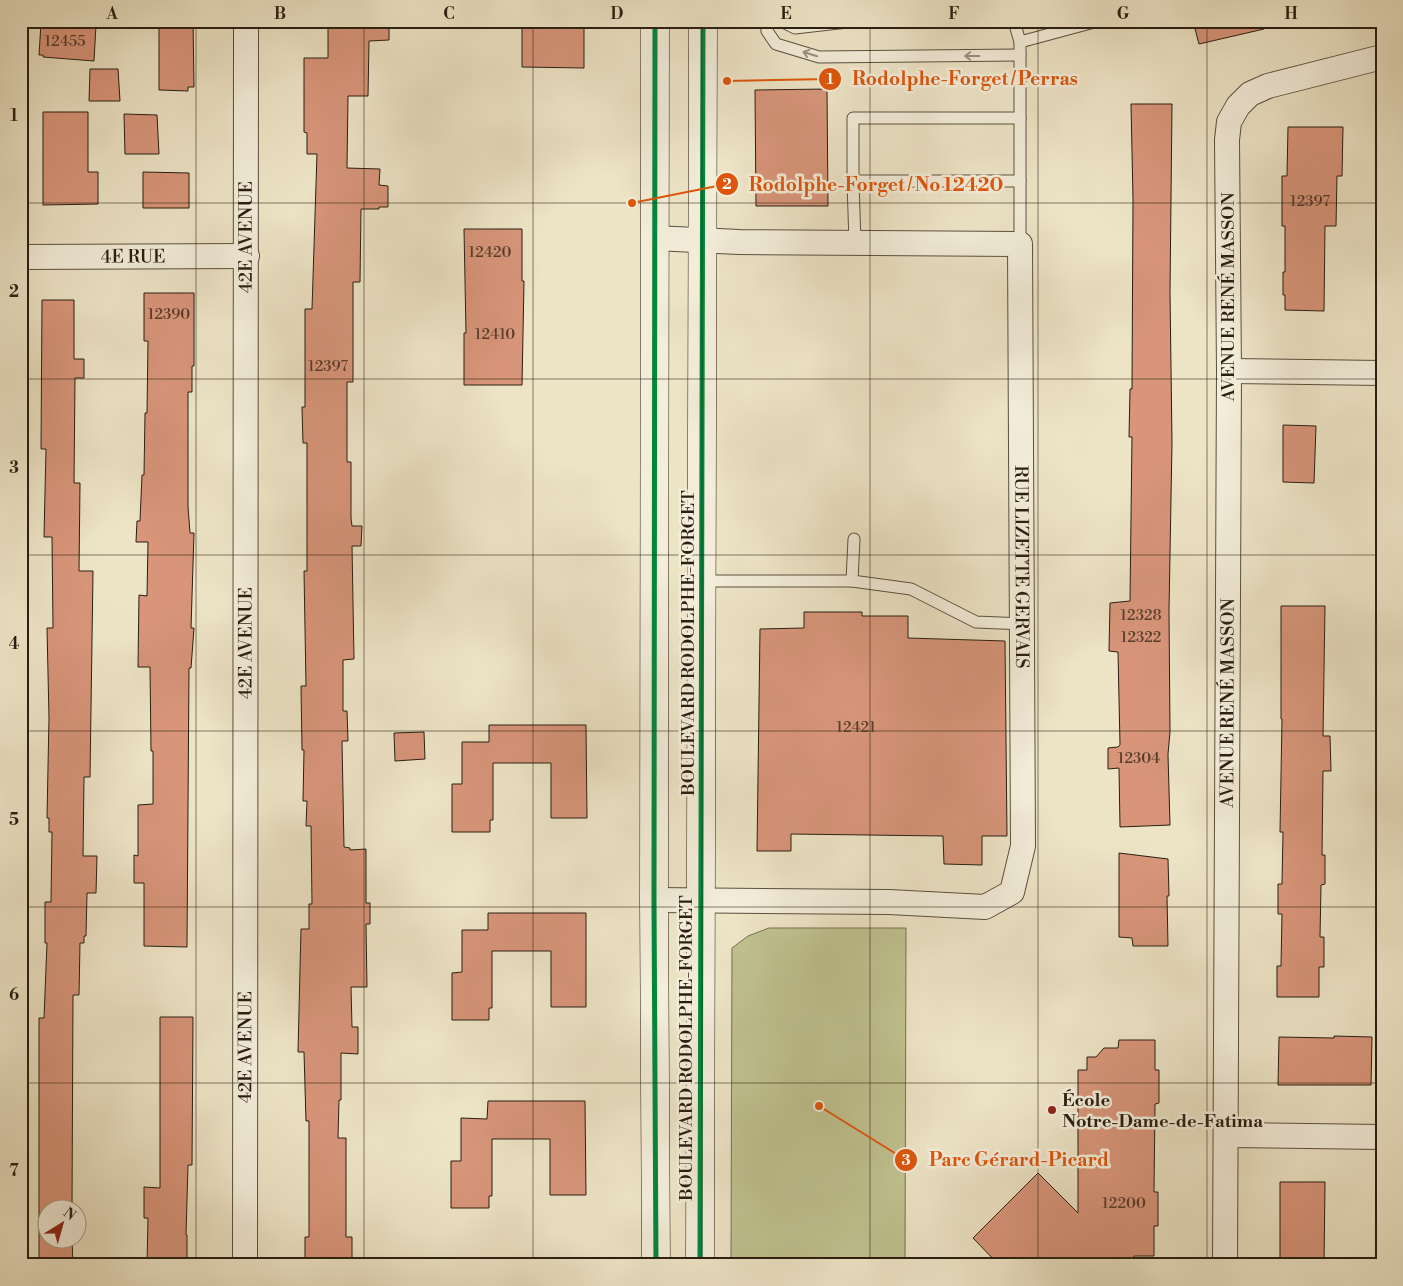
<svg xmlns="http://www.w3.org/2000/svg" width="1403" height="1286" viewBox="0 0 1403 1286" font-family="'Libre Bodoni',serif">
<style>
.green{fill:#c0c290;stroke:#747050}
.building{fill:#d8957a;stroke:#291e11}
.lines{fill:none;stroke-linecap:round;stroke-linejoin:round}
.lane-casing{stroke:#5a503e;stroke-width:13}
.street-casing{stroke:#5a503e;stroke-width:26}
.secondary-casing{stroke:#291e11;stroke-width:29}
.lane{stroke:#f3edda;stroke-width:11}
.street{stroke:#f3edda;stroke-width:24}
.secondary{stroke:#f3edda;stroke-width:28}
.cycleway-casing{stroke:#f3edda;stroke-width:8}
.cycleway{stroke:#00873e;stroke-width:5}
.oneway{stroke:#989080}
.grid{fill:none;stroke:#291e11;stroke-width:1;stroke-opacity:0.55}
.poi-dot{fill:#8f2418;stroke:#f3edda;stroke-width:2}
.labels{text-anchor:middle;stroke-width:5;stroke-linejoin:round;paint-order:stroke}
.number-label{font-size:15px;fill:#553c2b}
.street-label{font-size:18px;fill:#291e11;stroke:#f3edda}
.poi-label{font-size:18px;font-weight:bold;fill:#291e11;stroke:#f3edda;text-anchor:start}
.leader{fill:none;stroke:#de560c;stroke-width:2}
.callout-dot{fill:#de560c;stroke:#f3edda;stroke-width:2}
.mark-label{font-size:15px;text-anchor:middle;font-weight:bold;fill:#fff}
.callout-label{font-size:19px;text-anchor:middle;font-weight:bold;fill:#de560c;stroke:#f3edda;stroke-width:5;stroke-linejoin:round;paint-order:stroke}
.neatline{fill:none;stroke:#291e11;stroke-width:2}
.grid-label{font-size:16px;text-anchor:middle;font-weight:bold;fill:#291e11}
</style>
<rect width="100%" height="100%" fill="#ede4c6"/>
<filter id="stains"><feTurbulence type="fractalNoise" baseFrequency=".004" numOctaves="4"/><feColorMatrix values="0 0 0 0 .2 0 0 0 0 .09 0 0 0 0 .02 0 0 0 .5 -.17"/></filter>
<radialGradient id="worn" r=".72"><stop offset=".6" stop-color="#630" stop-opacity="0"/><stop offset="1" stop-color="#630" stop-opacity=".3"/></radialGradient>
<!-- green -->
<path class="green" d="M769 928H906L905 1265H731L732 948 748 936Z"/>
<!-- building -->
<g class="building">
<path d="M159 21H193L194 87H188V91L159 90Z"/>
<path d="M328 21H389V40L369 41 368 96H348L347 168 380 169 379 185 388 186V207H379V209H361L360 282H353V382H347V462H351V518L352 526H362L361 546H352L354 659 343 660V711H347L348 741H342L344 847 350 848V850L366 849V903H370V924H366L367 987H351L352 1027H358V1054L341 1053V1100H339L338 1138H346V1237H352V1265H305V1237H309V1121H306L304 1052H298L301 929H309V904H312L311 826H306L307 801H303L304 750H302L301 686H306L304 571H307V443H303L302 407H305V309H312L317 154H307V133L304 132V58H328Z"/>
<path d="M533 21H584V68L522 67V24H533Z"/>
<path d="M1193 21H1263L1264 29 1199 44Z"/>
<path d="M45 22 96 25 94 61 43 57V55H39L41 23Z"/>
<path d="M90 69H118L120 101H89Z"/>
<path d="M827 89 828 206H756L755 90Z"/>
<path d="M1131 104H1172L1170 293 1172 442 1169 610 1170 732 1168 754 1170 825 1120 827 1119 768 1108 769V748L1118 747 1120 745 1118 652 1109 651 1110 603 1130 601 1132 437H1129L1130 389H1132L1133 199Z"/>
<path d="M43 112H88V172H98V204L43 205Z"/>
<path d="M124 114 157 115 159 154H125Z"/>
<path d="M1288 127H1343L1342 176H1337L1336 226H1325L1324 311 1285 310V295H1283V272H1285V226H1282V176H1287Z"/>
<path d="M143 172 189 173V208H143Z"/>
<path d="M464 229H522V281H524L522 385H464V333H466Z"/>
<path d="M144 293H194V366H192V392H188V506L190 533H194L191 628H194L191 668H189L187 947 144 946V883H134V855L138 856V805L153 804V751H151L150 667H138L139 595 147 596 148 542H136L137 521H140L142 475H144L145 413H147L148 341H144Z"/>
<path d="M42 300H74V359H84V378H75L74 483H80L79 571H93L90 777H84L83 856H97L96 893H87L86 936H84V943H80L79 995H73L72 1208H48V1238H72L73 1265H39V1018H44L47 943H45V902H51L52 832H49V818H47L49 718 47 628H53L52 537H44L46 449H41Z"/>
<path d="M1283 425 1316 426 1314 483 1283 482Z"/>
<path d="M1281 606H1325L1323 736H1330L1331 771H1323L1322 855H1325V884L1321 885 1320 937H1324V967H1319V997H1277V966H1281L1282 914H1278V884H1282L1283 832H1280L1282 719H1281Z"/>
<path d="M804 612H862V616H908V638L1005 641 1007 836H982V865L944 864 943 836 791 834V851H757L760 629 804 628Z"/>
<path d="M489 725H586L587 818H551V763H493V820H490V832H452V784H462V742H489Z"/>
<path d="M424 732 425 759 395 761 394 733Z"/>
<path d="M1119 853 1168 859 1169 896H1167L1168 946H1133L1132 938 1119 937Z"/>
<path d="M488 913H586V1007H551V951H492V1008H489V1020H452V973L462 972V930H488Z"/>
<path d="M160 1017H193L192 1165H188L186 1235H187V1265H147L148 1218H144V1187L160 1188Z"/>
<path d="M1334 1036 1372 1037 1371 1085H1278L1279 1037 1334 1038Z"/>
<path d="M1119 1040H1155V1070H1159V1103L1155 1104 1154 1192H1158V1226H1154V1256H1134V1265H999L973 1238 1038 1173 1078 1213V1070H1087V1057H1096L1104 1048H1118Z"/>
<path d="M488 1101H585L586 1195H550V1139H492V1196H489V1208H451V1161H461V1118L487 1119Z"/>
<path d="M1280 1182H1325L1324 1265H1280Z"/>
</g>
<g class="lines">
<!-- lane casing -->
<g class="lane-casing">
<g id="lane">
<path d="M766 21 767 31 776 44 819 57 1020 55"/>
<path d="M784 21 785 23 795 28 856 21"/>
<path d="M1014 21 1020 42V244"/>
<path d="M1020 42 1098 21"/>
<path d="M853 181 855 243"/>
<path d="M1020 181H853V118H1020"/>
<path d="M702 581H852L911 589 976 622 1021 624"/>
<path d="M852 581 854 539"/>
</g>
</g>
<!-- street casing -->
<g class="street-casing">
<g id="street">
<path id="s1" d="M654 238 739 242 1020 244 1023 846 1012 892 985 907 889 902 654 900"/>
<path id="s2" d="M21 257 247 256"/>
<path d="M1229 371 1382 373"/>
<path d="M1227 1135 1382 1137"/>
<path id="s3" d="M245 1265 246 21"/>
<path id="s4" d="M1225 1265 1229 371 1227 140 1229 122 1238 106 1250 94 1268 86 1382 57"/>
</g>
</g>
<!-- secondary casing -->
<g class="secondary-casing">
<g id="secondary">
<path d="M655 21 654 900 656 1265"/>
<path d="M700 1265 703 21"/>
</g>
</g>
<!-- lane -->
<use href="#lane" class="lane"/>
<!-- street -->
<use href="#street" class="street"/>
<!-- secondary -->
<use href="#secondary" class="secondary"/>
<!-- cycleway casing -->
<g class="cycleway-casing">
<g id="cycleway">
<path d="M655 21 654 900 656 1265"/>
<path d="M700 1265 703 21"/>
</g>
</g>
<!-- cycleway -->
<use href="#cycleway" class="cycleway"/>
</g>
<!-- one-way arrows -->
<defs><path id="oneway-shaft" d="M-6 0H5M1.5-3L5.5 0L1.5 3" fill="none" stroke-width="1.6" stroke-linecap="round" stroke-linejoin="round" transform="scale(1.25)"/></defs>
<g class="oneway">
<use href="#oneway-shaft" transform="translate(810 54) rotate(-163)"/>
<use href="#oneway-shaft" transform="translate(972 56) rotate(180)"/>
</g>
<!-- grid -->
<path class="grid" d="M196 21V1265M364 21V1265M533 21V1265M702 21V1265M870 21V1265M1038 21V1265M1207 21V1265M21 203H1382M21 379H1382M21 555H1382M21 731H1382M21 907H1382M21 1083H1382"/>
<!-- markers -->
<circle class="poi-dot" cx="1052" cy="1110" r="5"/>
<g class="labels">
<!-- number labels -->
<g class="number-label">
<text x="65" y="46">12455</text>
<text x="1310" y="206">12397</text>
<text x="490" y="257">12420</text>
<text x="169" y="319">12390</text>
<text x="495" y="339">12410</text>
<text x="328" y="371">12397</text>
<text x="1141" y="620">12328</text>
<text x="1141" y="642">12322</text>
<text x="856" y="732">12421</text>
<text x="1139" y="763">12304</text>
<text x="1124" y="1208">12200</text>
</g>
<!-- street labels -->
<g class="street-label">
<text dy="6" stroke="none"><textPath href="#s3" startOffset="1028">42E AVENUE</textPath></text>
<text dy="6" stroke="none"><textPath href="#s2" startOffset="112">4E RUE</textPath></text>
<text transform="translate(1228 297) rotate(-90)" y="6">AVENUE RENÉ MASSON</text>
<text dy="6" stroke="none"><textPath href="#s1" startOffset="689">RUE LIZETTE GERVAIS</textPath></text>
<text dy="6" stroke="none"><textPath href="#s3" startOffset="622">42E AVENUE</textPath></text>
<text transform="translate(688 643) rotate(-90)" y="6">BOULEVARD RODOLPHE-FORGET</text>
<text dy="6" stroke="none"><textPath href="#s4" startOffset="562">AVENUE RENÉ MASSON</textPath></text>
<text dy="6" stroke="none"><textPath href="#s3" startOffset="218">42E AVENUE</textPath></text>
<text transform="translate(686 1048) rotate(-90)" y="6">BOULEVARD RODOLPHE-FORGET</text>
</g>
<!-- poi labels -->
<g class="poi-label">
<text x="1062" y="1106">École<tspan x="1062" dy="21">Notre-Dame-de-Fatima</tspan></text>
</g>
</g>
<!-- callouts -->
<path class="leader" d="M727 81L830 79M632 203L727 184M819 1106L906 1160"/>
<g class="callout-dot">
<circle cx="727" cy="81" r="5"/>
<circle cx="632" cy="203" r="5"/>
<circle cx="819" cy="1106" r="5"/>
<circle cx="830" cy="79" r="12"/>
<circle cx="727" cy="184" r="12"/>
<circle cx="906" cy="1160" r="12"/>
</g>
<g class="mark-label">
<text x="830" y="84">1</text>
<text x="727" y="189">2</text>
<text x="906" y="1165">3</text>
</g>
<g class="callout-label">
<text x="965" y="85">Rodolphe-Forget / Perras</text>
<text x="876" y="191">Rodolphe-Forget / No 12420</text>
<text x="1019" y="1166">Parc Gérard-Picard</text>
</g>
<!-- margin -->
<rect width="1403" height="1286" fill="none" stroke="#ede4c6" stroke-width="55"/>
<!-- north arrow -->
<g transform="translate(62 1224) rotate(37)"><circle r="24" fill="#f3edda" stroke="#a29a8a"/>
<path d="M0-4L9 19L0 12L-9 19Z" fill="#8f2418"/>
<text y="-8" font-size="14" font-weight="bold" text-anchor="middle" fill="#291e11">N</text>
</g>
<rect x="28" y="28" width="1348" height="1230" class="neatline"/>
<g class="grid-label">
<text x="112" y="19">A</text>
<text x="280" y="19">B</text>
<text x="449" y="19">C</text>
<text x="617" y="19">D</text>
<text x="786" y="19">E</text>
<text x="954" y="19">F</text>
<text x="1123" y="19">G</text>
<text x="1291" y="19">H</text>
<text x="14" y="121">1</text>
<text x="14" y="297">2</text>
<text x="14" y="473">3</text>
<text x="14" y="649">4</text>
<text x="14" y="825">5</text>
<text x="14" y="1000">6</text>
<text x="14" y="1176">7</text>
</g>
<rect width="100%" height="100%" filter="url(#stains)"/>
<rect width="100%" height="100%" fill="url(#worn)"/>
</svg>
